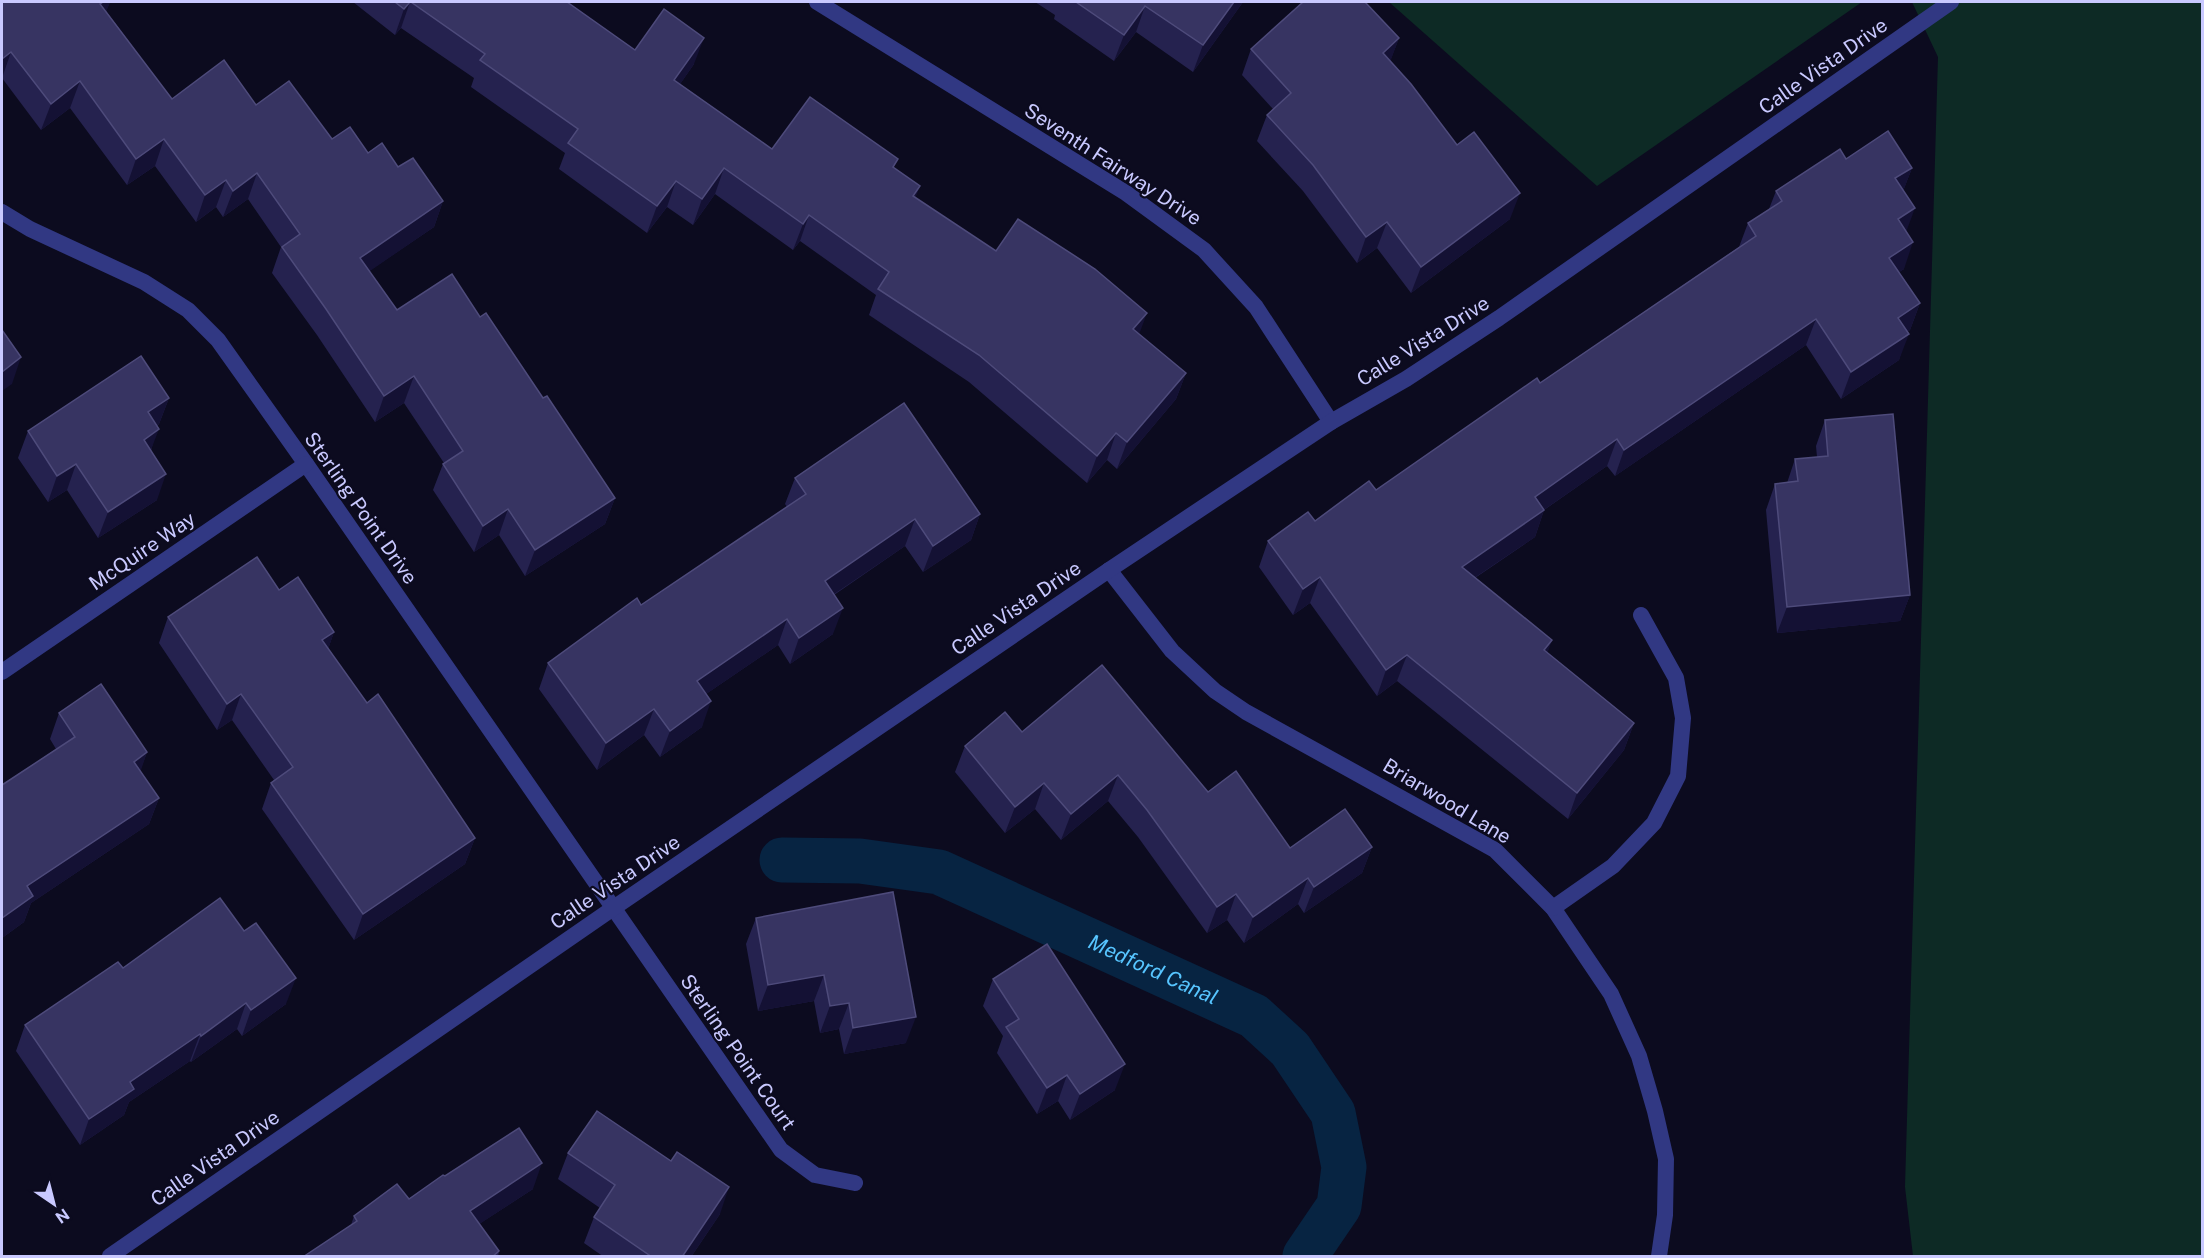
<svg xmlns="http://www.w3.org/2000/svg" width="2204" height="1258" viewBox="0 0 2204 1258" font-family="'Public Sans',sans-serif">
<style>
.grass{fill:#0d2a25}
.lines{fill:none;stroke-linecap:round;stroke-linejoin:round}
.canal{stroke:#072442;stroke-width:45}
.minor{stroke:#313883;stroke-width:16}
.wall{fill:#25224f}
.shaded-wall{fill:#141134}
.building{fill:#373462;stroke:#4e4b7b;stroke-width:1.5}
.labels{text-anchor:middle;stroke-width:4.5;stroke-linejoin:round;paint-order:stroke}
.street-label{font-size:20px;fill:#c9c9ff;stroke:#0c0b1f}
.water-label{font-size:21px;font-style:italic;fill:#57c5ff;stroke:#0c0b1f}
</style>
<rect width="100%" height="100%" fill="#0c0b1f"/>
<!-- grass -->
<g class="grass">
<path d="M1389 2H1862L1597 186Z"/>
<path d="M1912 2H2202V1256H1913L1905 1187 1938 57Z"/>
</g>
<g class="lines">
<!-- canal -->
<path class="canal" id="s1" d="M782 860 860 861 939 872 1254 1016 1290 1049 1333 1113 1344 1167 1339 1206 1305 1256"/>
<!-- minor -->
<g class="minor">
<path d="M817 2 1126 193 1204 250 1256 307 1331 422"/>
<path d="M2 212 30 229 144 282 188 310 218 340 306 464 781 1150 815 1175 855 1183"/>
<path d="M1109 570 1172 651 1215 691 1246 712 1495 850 1553 908 1611 994 1639 1056 1655 1111 1666 1159 1665 1215 1659 1256"/>
<path d="M2 672 306 464"/>
<path d="M1553 908 1613 866 1654 823 1678 776 1683 718 1676 678 1641 615"/>
<path d="M110 1256 612 909 1109 570 1331 422 1406 379 1499 318 1951 2"/>
</g>
</g>
<!-- wall -->
<g class="wall">
<path d="M2 2H110L106 11 172 99 256 105 332 139 368 153 398 167 443 201 434 227 369 271 397 310 480 317 543 398 615 498 605 524 525 576 499 535 474 552 433 490 443 464 444 463 404 403 375 422 317 335 272 273 281 247 248 199 223 217 216 207 196 222 155 166 127 185 70 108 41 130 2 78Z"/>
<path d="M353 2H567L635 50 694 64 680 84 772 149 895 169 915 198 996 251 1139 334 1186 373 1176 399 1117 469 1107 460 1087 483 969 382 869 315 876 295 800 241 793 250 715 194 693 225 667 207 647 233 559 169 565 153 471 87 474 78 401 28 395 35Z"/>
<path d="M1035 2H1243L1193 72 1136 32 1114 61 1054 19 1055 15Z"/>
<path d="M1399 38 1390 61 1510 219 1411 293 1377 248 1357 263 1303 191 1257 141 1267 115 1273 109 1242 75 1251 49Z"/>
<path d="M1846 159 1912 168 1903 191 1906 232 1904 269 1899 272 1920 303 1910 330 1907 332 1899 360 1841 399 1806 345 1615 476 1607 466 1544 510 1535 537 1475 578 1548 654 1634 723 1624 750 1568 819 1397 681 1377 696 1310 603 1293 615 1259 567 1268 541 1315 521 1376 490 1540 383 1739 247 1748 223 1769 209 1776 191Z"/>
<path d="M169 398 159 424 157 426 151 451 157 500 98 538 67 490 48 502 18 458 28 431Z"/>
<path d="M1825 420 1910 595 1900 621 1777 633 1766 510 1775 484 1787 483 1795 459 1817 457 1816 446Z"/>
<path d="M795 478 980 514 971 540 923 572 905 546 834 595 833 634 790 664 778 645 706 694 702 727 660 757 644 735 597 770 539 689 548 663 641 605 787 507 785 504Z"/>
<path d="M279 590 334 632 328 649 367 703 475 838 465 864 354 940 262 809 271 783 274 780 232 720 217 730 159 643 168 617Z"/>
<path d="M59 713 147 752 140 771 159 798 149 824 31 903 24 922 2 938V785L56 749 50 739Z"/>
<path d="M1022 732 1208 792 1290 848 1372 847 1362 873 1304 913 1298 904 1244 943 1227 920 1207 933 1138 837 1108 801 1061 840 1035 809 1005 833 955 772 965 746Z"/>
<path d="M756 918 906 1043 844 1054 839 1029 820 1033 814 1001 758 1011 746 944Z"/>
<path d="M123 968 286 1004 242 1036 237 1029 191 1062 190 1061 129 1102 124 1115 80 1145 16 1051 25 1025Z"/>
<path d="M993 979 1115 1090 1070 1120 1058 1101 1037 1114 997 1053 1003 1036 983 1006Z"/>
<path d="M568 1153 671 1161 720 1214 691 1257H604L584 1243 594 1217 600 1208 558 1179Z"/>
<path d="M445 1176 533 1189 479 1224 499 1251 498 1257H303L351 1225 354 1216 409 1199Z"/>
</g>
<!-- shaded-wall -->
<g class="shaded-wall">
<path d="M103 2H110L103 20 100 4Z"/>
<path d="M410 2 401 28 395 35 404 9Z"/>
<path d="M1234 2H1243L1193 72 1203 45Z"/>
<path d="M1145 6 1136 32 1114 61 1124 35Z"/>
<path d="M704 38 694 64 665 106 674 80Z"/>
<path d="M1399 38 1389 65 1383 53Z"/>
<path d="M11 52 2 78V59Z"/>
<path d="M80 81 70 108 41 130 51 104Z"/>
<path d="M164 139 155 166 127 185 136 159Z"/>
<path d="M724 168 715 194 693 225 702 199Z"/>
<path d="M1912 168 1902 194 1895 178Z"/>
<path d="M257 173 248 199 223 217 233 191Z"/>
<path d="M226 180 216 207 196 222 205 195Z"/>
<path d="M676 181 667 207 647 233 657 206Z"/>
<path d="M920 186 910 212 913 196Z"/>
<path d="M1520 193 1510 219 1411 293 1421 267Z"/>
<path d="M443 201 434 227 351 284 360 258Z"/>
<path d="M1915 208 1905 235 1898 219Z"/>
<path d="M809 215 800 241 793 250 803 224Z"/>
<path d="M1387 222 1377 248 1357 263 1366 237Z"/>
<path d="M1913 242 1904 269 1880 285 1889 258Z"/>
<path d="M1920 303 1910 330 1888 344 1898 318Z"/>
<path d="M1147 313 1137 340 1133 329Z"/>
<path d="M1816 319 1806 345 1615 476 1624 450Z"/>
<path d="M1909 334 1899 360 1841 399 1851 372Z"/>
<path d="M21 357 12 384 2 391V372Z"/>
<path d="M1186 373 1176 399 1117 469 1127 442Z"/>
<path d="M414 376 404 403 375 422 384 396Z"/>
<path d="M169 398 159 424 138 438 148 412Z"/>
<path d="M159 429 149 455 144 440Z"/>
<path d="M1116 433 1107 460 1087 483 1097 456Z"/>
<path d="M1617 439 1607 466 1525 523 1535 497Z"/>
<path d="M76 464 67 490 48 502 57 476Z"/>
<path d="M166 474 157 500 98 538 108 512Z"/>
<path d="M615 498 605 524 525 576 535 550Z"/>
<path d="M508 509 499 535 474 552 483 526Z"/>
<path d="M1544 510 1535 537 1452 593 1462 567Z"/>
<path d="M980 514 971 540 923 572 933 546Z"/>
<path d="M915 519 905 546 815 607 825 581Z"/>
<path d="M1320 577 1310 603 1293 615 1303 589Z"/>
<path d="M1910 595 1900 621 1777 633 1787 607Z"/>
<path d="M843 608 833 634 790 664 799 638Z"/>
<path d="M787 619 778 645 687 707 697 681Z"/>
<path d="M334 632 325 658 322 640Z"/>
<path d="M1552 640 1543 666 1544 650Z"/>
<path d="M1407 655 1397 681 1377 696 1386 670Z"/>
<path d="M241 694 232 720 217 730 227 704Z"/>
<path d="M711 701 702 727 660 757 670 731Z"/>
<path d="M654 709 644 735 597 770 606 743Z"/>
<path d="M1634 723 1624 750 1568 819 1577 793Z"/>
<path d="M147 752 138 779 134 762Z"/>
<path d="M1118 775 1108 801 1061 840 1071 814Z"/>
<path d="M1044 783 1035 809 1005 833 1015 807Z"/>
<path d="M159 798 149 824 31 903 24 922 2 938V918L27 886Z"/>
<path d="M475 838 465 864 354 940 363 914Z"/>
<path d="M1372 847 1362 873 1304 913 1314 887Z"/>
<path d="M1308 878 1298 904 1244 943 1253 917Z"/>
<path d="M1236 894 1227 920 1207 933 1217 907Z"/>
<path d="M824 975 814 1001 758 1011 768 985Z"/>
<path d="M296 978 286 1004 242 1036 251 1010Z"/>
<path d="M246 1003 237 1029 191 1062 201 1036Z"/>
<path d="M849 1003 839 1029 820 1033 830 1006Z"/>
<path d="M916 1017 906 1043 844 1054 853 1028Z"/>
<path d="M200 1034 190 1061 129 1102 124 1115 80 1145 89 1119 130 1082Z"/>
<path d="M1125 1064 1115 1090 1070 1120 1080 1094Z"/>
<path d="M1067 1075 1058 1101 1037 1114 1047 1088Z"/>
<path d="M542 1163 533 1189 461 1236 470 1211Z"/>
<path d="M729 1187 720 1214 691 1257H682Z"/>
</g>
<!-- building -->
<g class="building">
<path d="M2 2H103L100 4 172 99 224 60 256 105 289 81 332 139 350 127 368 153 382 143 398 167 413 158 443 201 360 258 397 310 452 274 480 317 486 313 543 398 547 396 615 498 535 550 508 509 483 526 443 464 463 451 414 376 384 396 326 309 282 247 300 234 257 173 233 191 226 180 205 195 164 139 136 159 80 81 51 104 11 52 2 59Z"/>
<path d="M395 2H410L404 9Z"/>
<path d="M411 2H567L635 50 664 9 704 38 674 80 772 149 810 97 898 159 893 167 920 186 913 196 996 251 1018 219 1095 269 1147 313 1133 329 1186 373 1127 442 1116 433 1097 456 979 355 878 289 889 272 809 215 803 224 724 168 702 199 676 181 657 206 568 143 578 129 480 60 485 54Z"/>
<path d="M1076 2H1234L1203 45 1145 6 1124 35Z"/>
<path d="M1303 2H1365L1399 38 1383 53 1411 84 1457 145 1474 132 1520 193 1421 267 1387 222 1366 237 1313 165 1267 115 1291 93 1251 49Z"/>
<path d="M1888 131 1912 168 1895 178 1915 208 1898 219 1913 242 1889 258 1920 303 1898 318 1909 334 1851 372 1816 319 1624 450 1617 439 1535 497 1544 510 1462 567 1552 640 1544 650 1634 723 1577 793 1407 655 1386 670 1320 577 1303 589 1268 541 1308 512 1315 521 1369 481 1376 490 1537 378 1540 383 1756 236 1748 223 1782 201 1776 191 1840 149 1846 159Z"/>
<path d="M2 330 21 357 2 372Z"/>
<path d="M141 356 169 398 148 412 159 429 144 440 166 474 108 512 76 464 57 476 28 431Z"/>
<path d="M904 403 980 514 933 546 915 519 825 581 843 608 799 638 787 619 697 681 711 701 670 731 654 709 606 743 548 663 637 598 641 605 806 494 795 478Z"/>
<path d="M1893 414 1910 595 1787 607 1775 484 1798 481 1795 459 1828 456 1825 420Z"/>
<path d="M257 557 279 590 298 577 334 632 322 640 367 703 378 694 475 838 363 914 271 783 293 767 241 694 227 704 168 617Z"/>
<path d="M1102 665 1208 792 1236 771 1290 848 1345 809 1372 847 1314 887 1308 878 1253 917 1236 894 1217 907 1147 810 1118 775 1071 814 1044 783 1015 807 965 746 1005 712 1022 732Z"/>
<path d="M101 684 147 752 134 762 159 798 27 886 33 896 2 918V785L75 737 59 713Z"/>
<path d="M893 892 916 1017 853 1028 849 1003 830 1006 824 975 768 985 756 918Z"/>
<path d="M220 898 244 931 256 923 296 978 251 1010 246 1003 201 1036 200 1034 130 1082 134 1089 89 1119 25 1025 118 962 123 968Z"/>
<path d="M1047 944 1125 1064 1080 1094 1067 1075 1047 1088 1006 1027 1019 1019 993 979Z"/>
<path d="M597 1111 671 1161 677 1152 729 1187 682 1257H652L594 1217 615 1185 568 1153Z"/>
<path d="M519 1128 542 1163 470 1211 499 1251 492 1257H303L357 1221 354 1216 397 1184 409 1199 443 1175 445 1176Z"/>
</g>
<g class="labels">
<!-- street labels -->
<g class="street-label">
<text transform="translate(1823 66) rotate(-35)" y="7">Calle Vista Drive</text>
<text transform="translate(1113 164) rotate(33)" y="7">Seventh Fairway Drive</text>
<text transform="translate(1423 341) rotate(-32)" y="7">Calle Vista Drive</text>
<text transform="translate(361 508) rotate(55)" y="7">Sterling Point Drive</text>
<text transform="translate(142 551) rotate(-34)" y="7">McQuire Way</text>
<text transform="translate(1016 608) rotate(-34)" y="7">Calle Vista Drive</text>
<text transform="translate(1447 801) rotate(31)" y="7">Briarwood Lane</text>
<text transform="translate(615 882) rotate(-34)" y="7">Calle Vista Drive</text>
<text transform="translate(738 1052) rotate(55)" y="7">Sterling Point Court</text>
<text transform="translate(215 1158) rotate(-35)" y="7">Calle Vista Drive</text>
</g>
<!-- water labels -->
<g class="water-label">
<text dy="7" stroke="none"><textPath href="#s1" startOffset="393">Medford Canal</textPath></text>
</g>
</g>
<!-- border -->
<rect width="2204" height="1258" fill="none" stroke="#c9c9ff" stroke-width="6"/>
<!-- north arrow -->
<g transform="translate(54 1204) rotate(145)" stroke="#0c0b1f" stroke-width="4.5" paint-order="stroke">
<path d="M0-4.5L10 22L0 15L-10 22Z" fill="#c9c9ff"/>
<text y="-9" font-size="16" font-weight="bold" text-anchor="middle" fill="#c9c9ff">N</text>
</g>
</svg>
